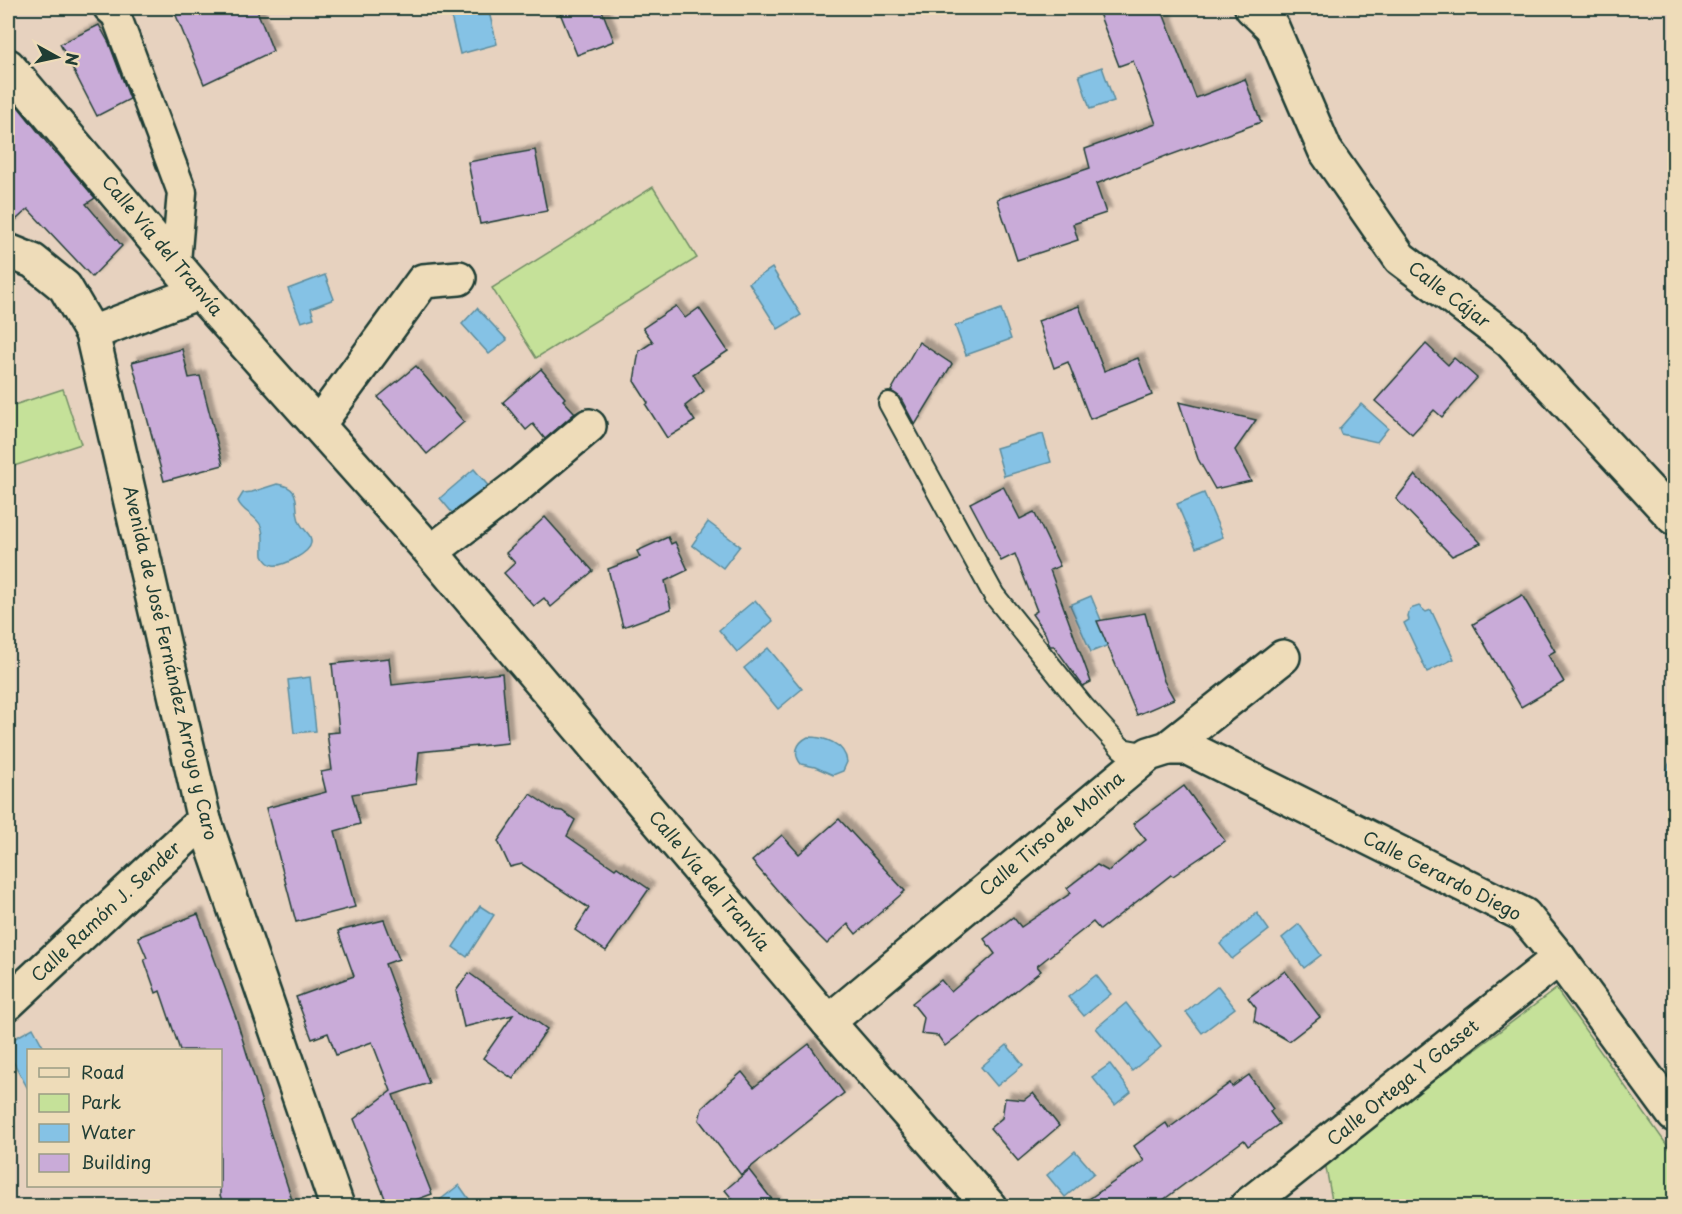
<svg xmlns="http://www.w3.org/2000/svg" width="1682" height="1214" viewBox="0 0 1682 1214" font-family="'Playpen Sans',sans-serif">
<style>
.green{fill:#c5e199;stroke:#728f66;stroke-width:1.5}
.water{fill:#85c2e5;stroke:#5c8d9e;stroke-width:1.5}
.building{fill:#c9abd8;stroke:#1f3d34;stroke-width:1.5;filter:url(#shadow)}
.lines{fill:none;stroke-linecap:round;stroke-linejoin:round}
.service-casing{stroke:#1f3d34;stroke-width:24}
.pedestrian-casing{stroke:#1f3d34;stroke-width:33}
.minor-casing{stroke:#1f3d34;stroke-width:38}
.tertiary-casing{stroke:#1f3d34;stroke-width:38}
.service{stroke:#eedcb9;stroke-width:20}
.pedestrian{stroke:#eedcb9;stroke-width:28}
.minor{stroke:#eedcb9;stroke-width:33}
.tertiary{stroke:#eedcb9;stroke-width:33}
.labels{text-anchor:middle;stroke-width:6;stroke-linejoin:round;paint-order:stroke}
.street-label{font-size:18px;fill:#1f3d34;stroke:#eedcb9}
</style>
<defs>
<filter id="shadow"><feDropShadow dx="5.5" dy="-5.5" stdDeviation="1.5" flood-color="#0004"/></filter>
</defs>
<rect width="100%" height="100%" fill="#e7d2bf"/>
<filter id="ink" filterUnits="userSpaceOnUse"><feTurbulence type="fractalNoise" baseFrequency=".0167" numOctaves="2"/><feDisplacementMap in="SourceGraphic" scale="12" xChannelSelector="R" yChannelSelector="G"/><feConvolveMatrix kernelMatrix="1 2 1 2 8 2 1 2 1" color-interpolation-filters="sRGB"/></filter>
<g filter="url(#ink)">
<!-- green -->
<g class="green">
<path d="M653 187 697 258 536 358 492 288Z"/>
<path d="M63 389 81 444 8 468V407Z"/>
<path d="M1556 989 1674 1155V1206H1333L1325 1162Z"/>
</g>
<!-- water -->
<g class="water">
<path d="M449 8H488L497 44 460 54Z"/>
<path d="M1102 67 1114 101 1090 109 1079 75Z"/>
<path d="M772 268 801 315 778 329 749 283Z"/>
<path d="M325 275 334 299 311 308 314 318 301 322 288 289Z"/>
<path d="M477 308 507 340 489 354 462 324Z"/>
<path d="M1001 309 1011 339 966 355 955 326Z"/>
<path d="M1361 404 1388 428 1377 442 1341 434 1339 429Z"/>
<path d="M1043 434 1051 462 1004 476 996 448Z"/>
<path d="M474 469 490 488 454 515 440 498Z"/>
<path d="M277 484C305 488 292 507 300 523 304 531 312 534 311 543 310 553 282 567 273 565 268 564 265 560 263 556 262 547 265 535 261 526 256 515 242 512 238 501L243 493 252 492Z"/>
<path d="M1204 493 1223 537 1196 548 1177 504Z"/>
<path d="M708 522 740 546 723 568 692 545Z"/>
<path d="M1091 596 1111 644 1091 652 1070 605Z"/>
<path d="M755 600 773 621 737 652 719 630Z"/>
<path d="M1419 606 1426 612 1431 610 1454 659 1427 672 1404 623 1409 620 1408 616 1410 609Z"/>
<path d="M768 648 802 689 778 709 744 668Z"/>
<path d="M310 677 316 731 294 733 288 680Z"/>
<path d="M808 737C824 737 845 743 847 762L843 771 833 775 815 767 801 764C793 754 796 743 808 737Z"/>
<path d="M1674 757V792C1664 781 1664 768 1674 757Z"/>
<path d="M480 906 494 915 467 957 453 947Z"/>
<path d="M1257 913 1269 930 1232 959 1220 944Z"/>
<path d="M1299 924 1321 955 1304 968 1282 938Z"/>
<path d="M1096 975 1111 994 1084 1016 1068 997Z"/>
<path d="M1218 986 1235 1008 1202 1033 1186 1012Z"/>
<path d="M1126 1003 1161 1047 1132 1071 1096 1028Z"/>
<path d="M33 1028 45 1050H28V1089L8 1052V1042Z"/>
<path d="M1007 1045 1023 1065 997 1086 981 1067Z"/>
<path d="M1110 1064 1131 1092 1115 1105 1092 1077Z"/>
<path d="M1075 1151 1094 1173 1065 1197 1047 1175Z"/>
<path d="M459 1185 474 1206H439L436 1203Z"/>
</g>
<!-- building -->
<g class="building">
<path d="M173 8H256L273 51 204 84Z"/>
<path d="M558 8H601L614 41 577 55Z"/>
<path d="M1097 8H1161L1196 98 1245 79 1261 122 1168 156V155L1096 184 1106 213 1073 224 1078 240 1017 260 997 199 1090 168 1085 149 1156 124 1133 61 1119 66Z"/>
<path d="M99 25 109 43 130 99 97 116 60 44Z"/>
<path d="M8 94 55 153 56 152 95 198 86 204 122 246 92 277 28 209 8 227Z"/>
<path d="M535 150 547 211 480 224 468 162Z"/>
<path d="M676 306 685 318 699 308 728 351 693 374 704 391 685 406 695 421 667 438 646 405 648 403 634 381 639 351 653 342 643 328Z"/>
<path d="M1079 306 1104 371 1138 358 1152 395 1090 419 1068 362 1054 368 1038 321Z"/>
<path d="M919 342 952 364 915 425 900 397 891 391Z"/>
<path d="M1426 344 1448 365 1454 358 1477 378 1442 417 1434 410 1412 434 1375 401Z"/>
<path d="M182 349 189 378 200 376 223 465 164 481 132 362Z"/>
<path d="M416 366 464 422 427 454 378 397Z"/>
<path d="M541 369 565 398 563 400 575 413 545 439 533 424 526 430 503 402Z"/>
<path d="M1179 402 1256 420 1235 450 1251 481 1215 489 1198 459Z"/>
<path d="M1415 475 1481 543 1452 556 1396 499Z"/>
<path d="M1003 486 1020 519 1034 512 1060 566 1050 570 1091 682 1083 686 1054 646H1050L1045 633 1032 614 1037 611 1015 554 1001 561 970 503Z"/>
<path d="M545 517 593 571 551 607 544 598 534 606 504 573 515 563 506 553Z"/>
<path d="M668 537 671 544 675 542 688 570 665 581 671 609 623 627 608 569 640 557 637 551Z"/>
<path d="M1522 595 1555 651 1548 655 1564 682 1521 707 1473 624Z"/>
<path d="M1145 613 1164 681 1174 699 1137 715 1097 621Z"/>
<path d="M389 658 392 685 502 673 508 743 419 752 416 784 352 794 360 824 335 831 355 907 296 922 266 808 326 792 321 772 332 770 327 733 339 732 332 664Z"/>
<path d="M1184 786 1225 841 1173 876 1171 875 1100 930 1093 922 1037 966 1041 971 945 1046 938 1036 921 1034 924 1018 912 1003 941 980 951 992 995 954 984 939 1013 917 1021 927 1071 893 1067 888 1097 865 1108 871 1146 840 1133 824Z"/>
<path d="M530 794 554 810 562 811 575 820 567 836 615 869 617 867 649 889 606 951 575 930 589 908 522 864 510 867 498 841Z"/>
<path d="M839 819 905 891 856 934 848 924 827 944 803 920 752 861 782 835 799 854Z"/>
<path d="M198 914 236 1018 262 1103 261 1104 294 1206H224L220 1195V1050H180L160 991 156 993 144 959 147 958 138 937Z"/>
<path d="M384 920 399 959 385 964 429 1083 393 1095 432 1194 399 1206H388L354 1119 391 1091 372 1042 336 1055 328 1033 312 1039 296 997 354 976 338 931Z"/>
<path d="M1285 971 1320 1017 1289 1041 1254 1021 1256 1008 1248 998Z"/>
<path d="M469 973 547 1029 513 1079 483 1058 513 1015 464 1027 456 991Z"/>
<path d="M809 1044 844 1093 741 1175 699 1120 702 1108 742 1072 754 1087Z"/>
<path d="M1249 1075 1273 1109 1270 1112 1279 1124 1248 1146 1244 1140 1155 1206H1079L1144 1161 1134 1146 1166 1123 1169 1128 1230 1083 1232 1087Z"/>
<path d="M1033 1093 1059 1126 1018 1161 990 1128 1002 1118 1005 1098 1024 1100Z"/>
<path d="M749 1170 777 1206H738L725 1190Z"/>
</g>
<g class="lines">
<!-- service casing -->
<g class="service-casing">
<path id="service" d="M889 403 994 595 1083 706 1122 749 1149 754"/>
</g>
<!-- pedestrian casing -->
<g class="pedestrian-casing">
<path id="pedestrian" d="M108 8 116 15 182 192 176 262"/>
</g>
<!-- minor casing -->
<g class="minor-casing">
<g id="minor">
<path d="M1252 8 1272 27 1325 150 1400 258 1510 341 1674 518"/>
<path d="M8 251 33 261 65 287 92 333 204 820 337 1206"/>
<path d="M92 333 199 292"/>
<path d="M318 425 423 281 459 278"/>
<path d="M431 552 519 485 589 426"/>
<path d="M1168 748H1188L1524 915 1559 958 1674 1115"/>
<path d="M8 1003 204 820"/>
<path d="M828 1022 1149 754 1168 748 1283 657"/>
<path d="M1247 1206 1559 958"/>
</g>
</g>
<!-- tertiary casing -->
<g class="tertiary-casing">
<path id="tertiary" d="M8 66 199 292 431 552 828 1022 989 1206"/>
</g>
<!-- service -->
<use href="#service" class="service"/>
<!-- pedestrian -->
<use href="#pedestrian" class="pedestrian"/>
<!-- minor -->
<use href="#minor" class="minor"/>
<!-- tertiary -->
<use href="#tertiary" class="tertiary"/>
</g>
</g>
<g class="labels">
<!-- street labels -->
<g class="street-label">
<text transform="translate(162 246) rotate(50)" y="6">Calle Vía del Tranvía</text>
<text transform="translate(1449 295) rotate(37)" y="6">Calle Cájar</text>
<text transform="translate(170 663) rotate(77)" y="6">Avenida de José Fernández Arroyo y Caro</text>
<text transform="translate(1052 834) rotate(-40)" y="6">Calle Tirso de Molina</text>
<text transform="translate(1442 876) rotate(27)" y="6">Calle Gerardo Diego</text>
<text transform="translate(709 881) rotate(50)" y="6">Calle Vía del Tranvía</text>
<text transform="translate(106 912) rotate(-43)" y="6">Calle Ramón J. Sender</text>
<text transform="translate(1403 1083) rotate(-39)" y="6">Calle Ortega Y Gasset</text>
</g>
</g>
<!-- margin -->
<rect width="1682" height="1214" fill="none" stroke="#eedcb9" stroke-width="30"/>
<rect x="15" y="15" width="1652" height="1184" fill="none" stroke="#1f3d34" stroke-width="2" filter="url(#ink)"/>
<!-- legend -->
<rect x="27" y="1049" width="195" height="138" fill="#eedcb9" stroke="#9b9c84" stroke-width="1.5"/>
<rect x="39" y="1068" width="30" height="9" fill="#eedcb9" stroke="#9b9c84" stroke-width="1.5"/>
<text x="81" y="1079" font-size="18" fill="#1f3d34">Road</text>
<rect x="39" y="1094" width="30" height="18" fill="#c5e199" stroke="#9b9c84" stroke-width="1.5"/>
<text x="81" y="1109" font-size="18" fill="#1f3d34">Park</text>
<rect x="39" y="1124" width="30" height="18" fill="#85c2e5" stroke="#9b9c84" stroke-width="1.5"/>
<text x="81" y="1139" font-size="18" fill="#1f3d34">Water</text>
<rect x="39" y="1154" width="30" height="18" fill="#c9abd8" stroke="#9b9c84" stroke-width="1.5"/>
<text x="81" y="1169" font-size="18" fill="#1f3d34">Building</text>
<!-- north arrow -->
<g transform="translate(57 57) rotate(98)" stroke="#eedcb9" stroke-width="4.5" paint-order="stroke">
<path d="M0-4.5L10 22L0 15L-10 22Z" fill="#1f3d34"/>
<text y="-9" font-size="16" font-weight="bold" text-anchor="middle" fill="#1f3d34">N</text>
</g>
</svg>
